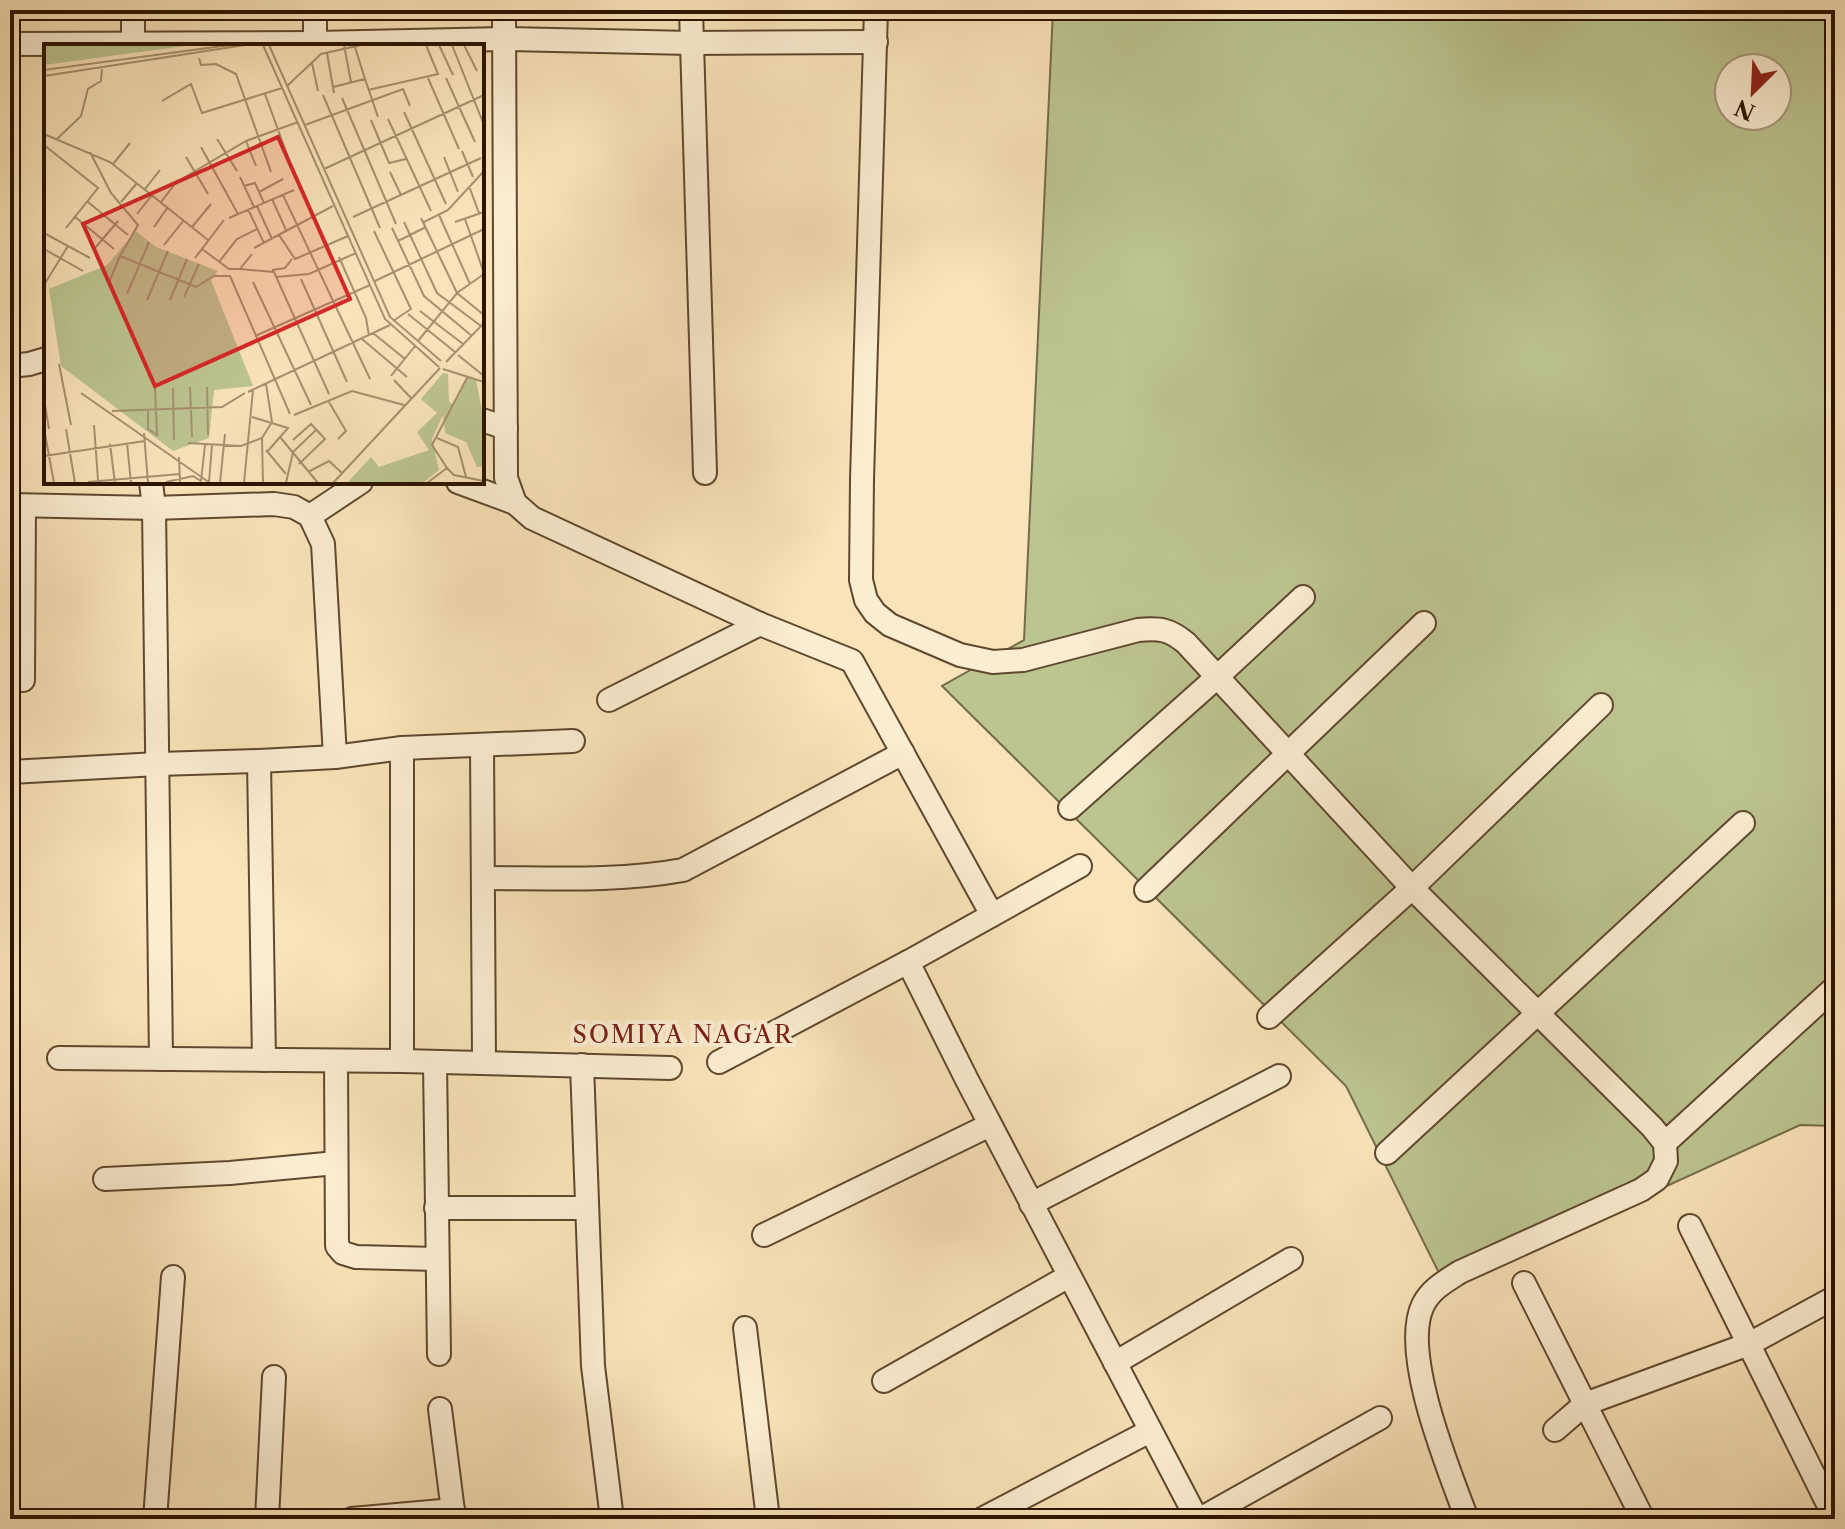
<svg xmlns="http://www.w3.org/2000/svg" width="1845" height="1529" viewBox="0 0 1845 1529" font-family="'Libre Caslon Text',serif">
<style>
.green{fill:#bcc48f;stroke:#746c48;stroke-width:2;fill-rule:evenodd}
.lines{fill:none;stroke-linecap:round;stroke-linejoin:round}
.minor-casing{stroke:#5f482e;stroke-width:26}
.minor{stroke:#fbedd1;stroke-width:22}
.labels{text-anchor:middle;stroke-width:8;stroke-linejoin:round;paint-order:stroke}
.neighbourhood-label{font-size:24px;letter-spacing:2px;fill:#7a1f14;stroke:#fbedd1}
.inset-road{fill:none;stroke:#a7906e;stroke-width:2}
.view{fill:#d62828;fill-opacity:0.15;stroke:#d62828;stroke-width:4}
.inset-edge{fill:none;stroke:#2c1400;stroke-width:4}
</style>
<rect width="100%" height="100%" fill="#f9e3b8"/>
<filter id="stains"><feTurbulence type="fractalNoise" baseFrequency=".0025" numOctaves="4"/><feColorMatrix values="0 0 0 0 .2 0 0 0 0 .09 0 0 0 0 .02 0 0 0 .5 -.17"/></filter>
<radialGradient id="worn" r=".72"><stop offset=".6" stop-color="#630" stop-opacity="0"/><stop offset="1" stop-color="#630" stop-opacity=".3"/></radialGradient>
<!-- green -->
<path class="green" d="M1053 10H1835V1126L1800 1125 1446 1287 1346 1086 942 686 1024 640ZM1729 68H1777V116H1729Z"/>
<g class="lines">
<!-- minor casing -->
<g class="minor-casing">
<g id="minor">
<path d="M133 10V46"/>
<path d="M504 10 506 478 515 503 532 518 760 624"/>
<path d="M691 10 705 473"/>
<path d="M876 10 862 479 861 580 866 600 875 613 890 625 960 655 993 662 1023 660 1138 630C1160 628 1169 629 1186 643L1412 888 1652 1127 1665 1143 1666 1161 1657 1179 1641 1190 1460 1272C1446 1281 1431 1289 1423 1305 1400 1353 1449 1470 1467 1519"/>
<path d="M10 44 315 43 504 39 691 43 876 42"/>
<path d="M315 46V10"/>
<path d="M10 366 29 364 46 359"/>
<path d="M482 420 506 428"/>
<path d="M151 482 154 508 161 1059"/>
<path d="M458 482 515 503"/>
<path d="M10 505 154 508 274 504 294 507 310 516 323 544 335 757"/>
<path d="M310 516 361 482"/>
<path d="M23 680 24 506"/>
<path d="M609 700 760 624 852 661 992 915"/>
<path d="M482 745 484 1063"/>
<path d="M259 761 264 1060"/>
<path d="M10 772 158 764 259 761 335 757 402 748 573 741"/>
<path d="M1070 808 1216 678 1303 597"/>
<path d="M483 878C550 878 617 882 683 870L903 753"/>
<path d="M1146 890 1424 623"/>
<path d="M908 962 967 1080 1197 1519"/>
<path d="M1269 1017 1412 888 1601 705"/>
<path d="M59 1058 402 1061 670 1068"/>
<path d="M336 1061 337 1246 343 1253 356 1257 437 1259"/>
<path d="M402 1061V748"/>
<path d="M435 1062 439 1354"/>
<path d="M719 1062 908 962 1080 866"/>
<path d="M582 1065 593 1366 612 1519"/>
<path d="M1665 1143 1832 990"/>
<path d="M1387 1153 1743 823"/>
<path d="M105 1179 230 1173 336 1163"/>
<path d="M1031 1204 1279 1076"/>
<path d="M436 1208H587"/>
<path d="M1690 1226 1835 1518"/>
<path d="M764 1235 990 1125"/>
<path d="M1524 1283 1643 1519"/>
<path d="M745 1328 768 1519"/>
<path d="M1115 1363 1291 1259"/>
<path d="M884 1381 1069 1276"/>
<path d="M440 1409 454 1519"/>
<path d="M1555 1430 1585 1404 1749 1344 1832 1299"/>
<path d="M155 1519 173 1277"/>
<path d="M267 1519 274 1377"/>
<path d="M352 1519 453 1510"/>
<path d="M982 1519 1150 1431"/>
<path d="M1200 1519 1380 1418"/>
</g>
</g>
<!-- minor -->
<use href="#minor" class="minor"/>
</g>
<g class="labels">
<!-- neighbourhood labels -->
<g class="neighbourhood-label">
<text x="683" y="1043">SOMIYA NAGAR</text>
</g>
</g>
<!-- overview -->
<g transform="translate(44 44)">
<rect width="440" height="440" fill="#f9e3b8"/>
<path d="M0 1H148L0 21ZM92 187 112 203 174 227 167 236 209 342 170 346 165 394 129 407 17 322 5 245 63 221ZM399 329 404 330 405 358 410 361 424 333 432 336 440 377V422L433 423 422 398 401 389 399 371 388 395 395 426 380 438 303 439 327 413 335 423 385 406 373 388 393 369 377 355Z" fill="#bcc48f"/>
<path class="inset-road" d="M219 1 341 275 395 323M225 1 346 273 397 317M300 1 307 38M395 1 409 31M408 1 440 81M420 1 433 27M283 9 290 49M155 14 157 21 172 20 192 30 227 128M268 19 274 47M0 26 186 1M0 32 201 1M384 34 415 105M402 34 431 98M321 35 334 73M243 42 277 10 317 1M289 43 321 35 311 3M324 46 394 30 382 1M221 50 244 113M279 51 336 184M298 54 352 180M118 57 147 40 158 69 238 44M360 68 402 160M344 75 387 167M327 76 345 119 362 115M261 81 359 45 366 62M0 90 66 118 164 196M13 95 37 72 44 45 57 37 58 25M173 95 193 127M202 97 212 122M0 101 54 144 22 184M157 103 194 170M418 107 429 133M46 108 67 149 94 181 76 212 152 243 170 232H186L246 370M142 113 164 150M400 113 414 148M69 120 86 99M280 125 440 51M346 128 357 151M196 133 210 163M136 136 202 97 254 78M200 142 211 139 220 159M425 142 435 169M101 145 116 126M215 148 239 135M239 151 326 335M228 155 242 186M44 158 84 191M77 158 93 139M117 158 134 136M213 162 228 195M204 165 220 199M93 170 108 151M395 171 426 240M30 172 70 205M309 173 437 114M185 174 250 146M377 174 413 249 440 271M421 175 440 229M360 178 393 249 437 282M380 178 404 166 440 127M411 178 440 168M110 183 124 163M148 183 167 160M348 184 380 252 428 292M330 187 367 265 349 277M0 189 46 214M235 191 251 215 304 192M354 197 382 183M120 201 140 176M51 204 74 177M210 204 289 162M0 205 39 227M158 205 185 225H196L208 210M295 213 322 274 325 292M151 214 180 176M175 218 193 195 213 185M196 225 230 228 285 350M228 226 241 224 248 215M232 233 265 230 312 209M257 235 303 338M66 236 76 212M331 237 440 185M209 238 267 361M0 241 24 202M83 250 105 198M140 253 155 220M103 256 124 207M126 256 143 215M376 267 419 300M364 270 411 308M329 289 361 315M211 292 326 241M318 295 363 333M374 297 413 249 440 230M414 311 440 332M402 318 440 279M15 320 27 381M399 325 440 338M347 332 371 302M350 336 367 354M146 343 148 393M163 343 164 391M129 344 130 396M204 348 346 281M37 349 166 439M0 355 5 385M285 358 302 387 294 395M104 365V385L113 391 111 344M68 367 178 363 201 349M250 371 308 347 360 361M208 373 244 384 223 408M50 381 54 436M22 385 31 439M100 389 104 439M1 390 10 439M236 393 274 439M218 394 219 439M393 394 414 403 422 433M249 396 267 380 281 395 255 420M83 399 87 439M144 399 197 402 218 394 228 378 222 340M66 400 71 439M222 406 242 430M0 412 101 397M135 413 136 439M403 424 388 401 424 332M264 428 285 417 298 429M44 438 136 430M122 438 149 432 157 437 161 401M165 438 168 401M176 439 181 390M200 439 209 346M242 439 249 408 272 386M289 439 396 324M383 439 403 424 410 431 440 437"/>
<path class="view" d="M234 93 306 255 111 342 39 180Z"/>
<rect width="440" height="440" class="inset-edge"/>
</g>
<!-- margin -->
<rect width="1845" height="1529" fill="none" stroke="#f9e3b8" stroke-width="40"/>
<rect x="12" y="12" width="1821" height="1505" fill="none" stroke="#2c1400" stroke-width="4"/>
<rect x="20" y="20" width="1805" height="1489" fill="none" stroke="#2c1400" stroke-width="2"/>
<!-- north arrow -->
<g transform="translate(1753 92) rotate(204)"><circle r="38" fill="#fbedd1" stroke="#a8967d" stroke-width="2"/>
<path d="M0-6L14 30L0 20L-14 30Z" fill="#8f2418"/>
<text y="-12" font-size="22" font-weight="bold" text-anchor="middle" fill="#2c1400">N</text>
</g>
<rect width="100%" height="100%" filter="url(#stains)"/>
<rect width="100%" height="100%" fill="url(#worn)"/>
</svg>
